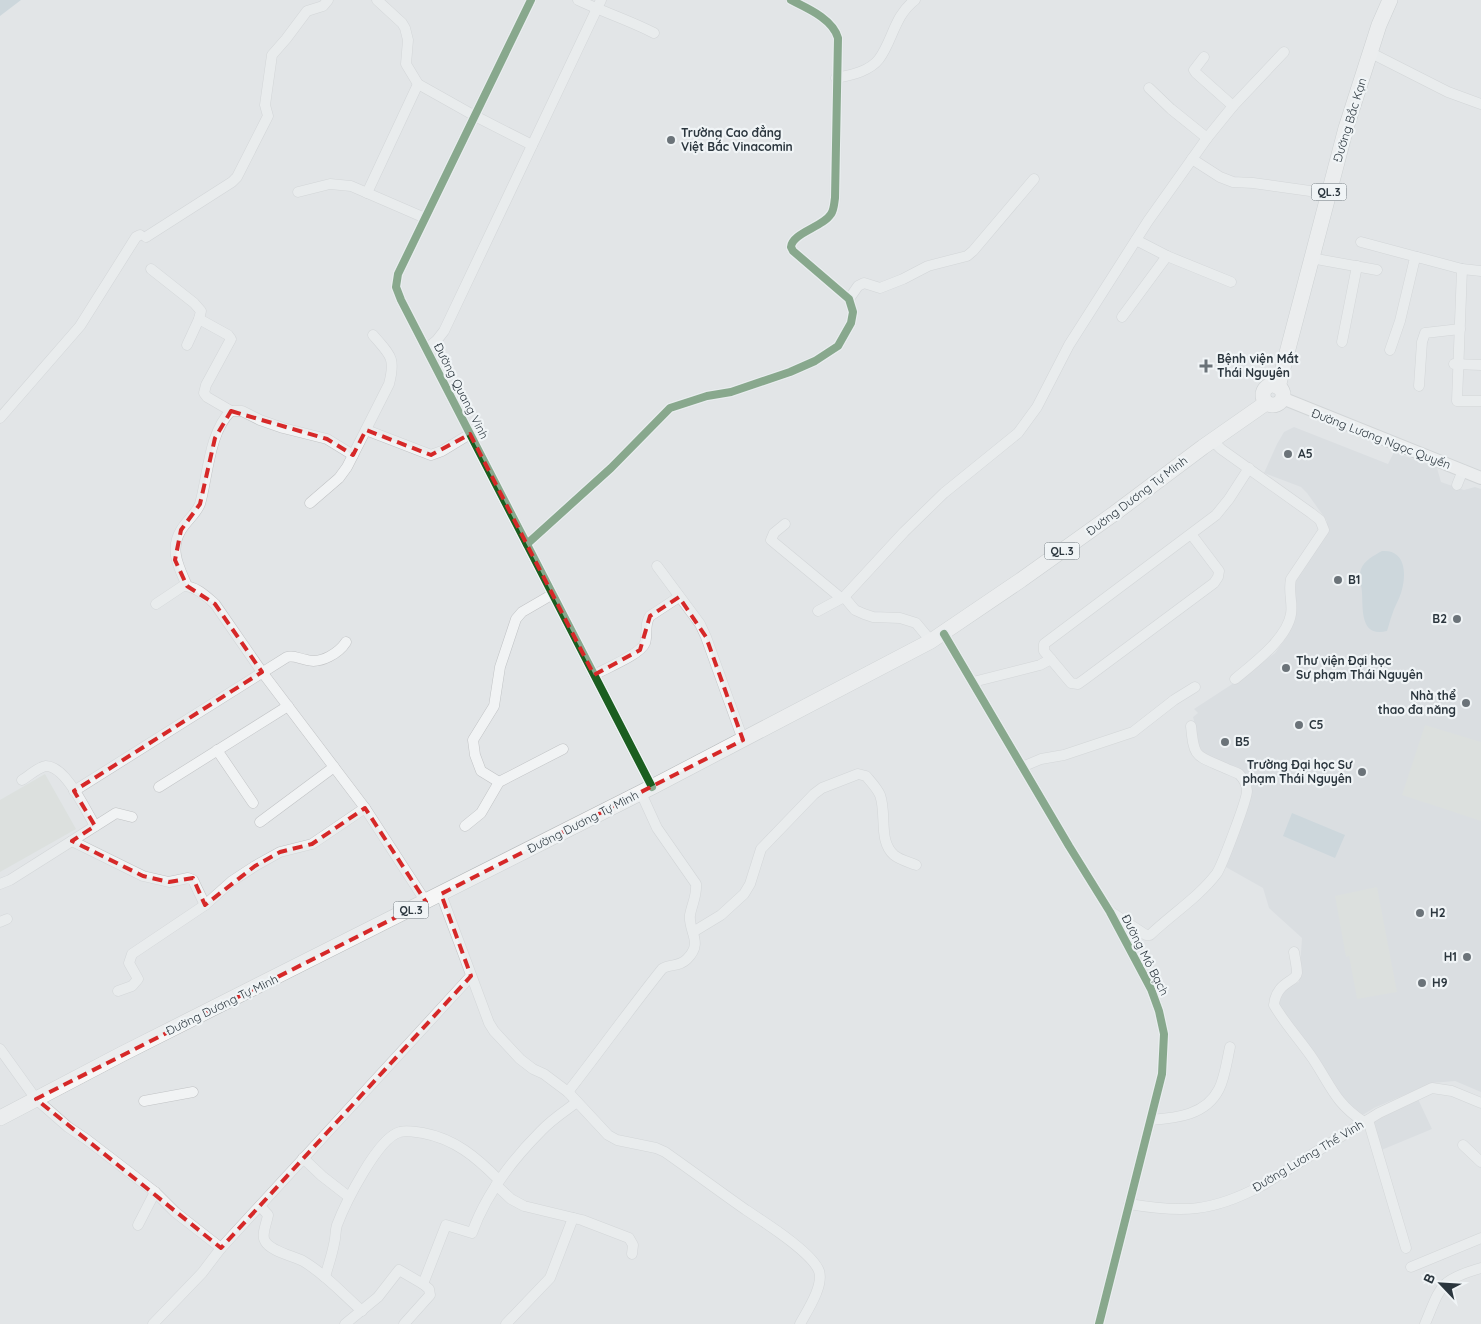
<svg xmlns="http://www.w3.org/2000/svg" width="1481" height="1324" viewBox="0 0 1481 1324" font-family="Quicksand,sans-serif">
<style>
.built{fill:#d1d5da}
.green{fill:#d4dad3}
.water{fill:#b3c6cf}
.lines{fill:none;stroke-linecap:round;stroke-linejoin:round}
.minor-casing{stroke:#c1c3c5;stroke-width:11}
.major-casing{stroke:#bfc2c4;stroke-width:14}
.highway-casing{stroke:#b4b8ba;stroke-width:16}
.minor{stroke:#f1f3f4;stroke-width:10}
.major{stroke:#f6f6f6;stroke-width:12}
.highway{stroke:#f6f6f6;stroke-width:15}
.cycleway-casing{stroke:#f0f4f6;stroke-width:11}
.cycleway{stroke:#1b5e20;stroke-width:8}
.marked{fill:none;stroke:#d62828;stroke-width:4;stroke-dasharray:10 6;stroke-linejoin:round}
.poi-dot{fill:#6b7379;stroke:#f0f4f6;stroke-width:2}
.labels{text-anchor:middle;stroke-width:4.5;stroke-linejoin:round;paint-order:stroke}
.shield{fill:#f0f4f6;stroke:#666f75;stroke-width:1}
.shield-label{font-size:11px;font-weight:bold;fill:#2b363e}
.street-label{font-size:12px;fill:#2b363e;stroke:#f0f4f6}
.poi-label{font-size:12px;font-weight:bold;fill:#2b363e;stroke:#f0f4f6;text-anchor:start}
</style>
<rect width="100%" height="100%" fill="#e2e5e7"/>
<!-- built -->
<g class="built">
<path d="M1294 427 1388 464 1394 452 1437 468 1441 482 1464 490 1475 487 1481 489V1092L1455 1081 1432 1083 1374 1108 1361 1116 1340 1097 1318 1057 1300 1037 1278 1004 1286 986 1299 982 1302 938 1269 908 1263 888 1224 866 1246 777 1205 757 1198 749 1196 728 1193 717 1198 713 1194 709 1240 679 1275 653 1283 642 1291 626 1297 604 1292 584 1326 532 1327 521 1307 493 1301 487 1264 473 1277 444 1284 432Z"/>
<path d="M1418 1099 1432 1129 1379 1151 1372 1129 1375 1118Z"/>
</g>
<!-- green -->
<g class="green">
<path d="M1425 725 1481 742V821L1402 795Z"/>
<path d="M45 774 76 829 0 872V800Z"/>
<path d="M1377 887 1397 992 1357 999 1349 956 1346 957 1335 896Z"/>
</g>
<!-- water -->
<g class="water">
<path d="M0 0H21L0 16Z"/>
<path d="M1382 551C1406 549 1407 575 1401 593 1399 600 1394 607 1392 615 1390 620 1389 625 1387 631 1360 638 1363 609 1362 593 1362 586 1358 577 1361 569 1365 560 1373 556 1382 551Z"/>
<path d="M1292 813 1345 835 1335 858 1283 836Z"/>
</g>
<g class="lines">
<!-- minor casing -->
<g class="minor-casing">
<g id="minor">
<path d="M377 0 402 23 405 28 408 40 406 64 418 84 475 116 532 145"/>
<path d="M531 0 398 274 396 287 401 300 652 787"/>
<path d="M578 0C603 12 629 20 654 33"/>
<path d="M1371 53 1448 92 1481 104"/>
<path d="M1204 57 1194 70 1196 73 1233 106"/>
<path d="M836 78C850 75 869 72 879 59 893 40 894 16 915 0"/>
<path d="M1149 88 1171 109 1207 138"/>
<path d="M1192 159 1220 177 1233 182 1253 183 1310 191 1328 195"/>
<path d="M298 192 330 184 351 186 425 218"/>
<path d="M367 193 418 84"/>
<path d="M146 237 232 182 237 177 268 116 265 105 272 55 286 39 307 11 323 6 328 0"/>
<path d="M1136 240 1167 256 1231 282"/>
<path d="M1361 242 1417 257"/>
<path d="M1311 258 1377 270"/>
<path d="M151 269 194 303 201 311 199 319 187 345"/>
<path d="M1462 269 1457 401H1481"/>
<path d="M849 299 858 286 864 283 880 288 903 279 928 266 967 256 973 251 1034 179"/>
<path d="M1122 317 1167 256"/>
<path d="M199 319 228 335 231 339 206 385 204 393 207 397 231 411"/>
<path d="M1342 342 1357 266"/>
<path d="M426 349 437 340 444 331 601 0"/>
<path d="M1390 350 1400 321 1414 262 1417 257 1462 269 1481 271"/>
<path d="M1454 364 1481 365"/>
<path d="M1419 386 1422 342 1425 333 1460 329"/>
<path d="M0 418 80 326 136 237 140 235"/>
<path d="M366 430 431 455 442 451 470 434"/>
<path d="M1212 440 1221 449 1311 513 1320 520 1324 530 1291 579C1288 591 1293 603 1291 614 1287 639 1253 664 1235 679"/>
<path d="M1457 485 1463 470"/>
<path d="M310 503 339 478 347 467 389 384C396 357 390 355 373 335"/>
<path d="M785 524 774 533 771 540 841 598"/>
<path d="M1191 534 1219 571 1218 577 1214 583 1085 679 1078 684 1071 683 1044 651V644L1216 515 1229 499 1249 468"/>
<path d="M527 544 611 468 670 408 707 396 731 392 790 372 815 361 838 346 851 323 853 312 849 299 793 251 791 247C792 233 823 227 831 214 834 210 834 204 835 198L838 38C833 19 807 8 791 0"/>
<path d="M657 566 700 624 706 637 743 740"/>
<path d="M187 586C179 567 169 550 181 530 187 520 196 514 200 504 208 476 209 432 231 411H242L260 420 283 428 327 439 353 455"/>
<path d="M844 597 855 610 864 614 873 617 900 618 916 623 931 641"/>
<path d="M156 604 183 586C196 586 206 596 215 604L262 672 365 808 426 902"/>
<path d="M818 611 844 597 904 532 944 493 1018 433 1037 407 1069 345 1148 221 1207 138 1233 106 1284 52"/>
<path d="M944 634 1069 846 1110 912 1151 989 1159 1011 1164 1034 1162 1074 1099 1324"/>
<path d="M594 675C606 668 640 655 645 643 648 634 644 624 650 616L679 597"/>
<path d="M973 682 1040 665 1051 659"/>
<path d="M217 750 253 803"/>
<path d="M1022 767 1041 759 1064 755 1133 732 1174 700 1195 687"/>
<path d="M22 780C29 776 38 767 46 766 66 766 86 811 95 826"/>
<path d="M499 782 481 771 475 755 473 740 494 706 500 667 516 619 522 612 553 594"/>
<path d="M159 787 288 706"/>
<path d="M74 791 287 657C295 655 299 659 307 660 321 664 339 653 346 642"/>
<path d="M260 822 334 767"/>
<path d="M465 826 481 813 499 782 563 749"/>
<path d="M72 841 143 876 169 882 188 878 193 880 205 905"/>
<path d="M0 884 10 880 116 813 132 817"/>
<path d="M441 894 489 1023 494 1031 520 1059 533 1069 544 1074 568 1092 608 1135 617 1140 656 1148 665 1152C692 1171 719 1191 746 1210 764 1222 812 1252 819 1271 824 1286 807 1311 800 1324"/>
<path d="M1111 912 1146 935H1150C1172 914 1199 897 1217 873 1222 865 1247 800 1247 791 1247 785 1243 778 1239 774 1235 772 1229 770 1225 768 1196 755 1194 759 1191 726"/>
<path d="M0 922 7 919"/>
<path d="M693 932 721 915 744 894 750 884 761 849 814 794 822 788 858 774 866 776C871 782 877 788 880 795 887 814 878 841 894 855 900 860 909 862 916 865"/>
<path d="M1294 952C1295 959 1297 967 1297 973 1296 982 1276 982 1274 1005 1285 1024 1300 1040 1313 1059 1331 1086 1335 1103 1364 1122"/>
<path d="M118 991 132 986 138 979 129 963 132 954 205 905 232 881 255 866 280 852 312 844 365 808"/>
<path d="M0 1049 36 1099 68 1127 86 1139 155 1192 175 1212 221 1248"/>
<path d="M568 1092C600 1051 630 1009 662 969 670 963 678 968 687 959 704 942 688 932 690 915 692 904 697 896 696 884L657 828 641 793"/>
<path d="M144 1101 193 1092"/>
<path d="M1151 1120C1177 1118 1206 1115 1219 1089 1225 1077 1227 1060 1230 1047"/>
<path d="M1368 1120 1406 1248"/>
<path d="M1463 1145 1481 1162"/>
<path d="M303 1158 322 1176 349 1197"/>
<path d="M496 1185 511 1199 524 1206 582 1220 629 1238 633 1245 632 1254"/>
<path d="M1129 1204C1183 1213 1212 1212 1261 1186L1379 1113 1432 1088 1452 1091 1481 1103"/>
<path d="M260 1206 268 1215C267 1222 261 1235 265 1241 270 1251 293 1256 303 1261 325 1274 343 1294 362 1311"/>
<path d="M138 1225 155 1192"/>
<path d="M1411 1267 1481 1238"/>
<path d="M325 1277C328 1266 332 1255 334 1244 336 1237 335 1231 337 1225 345 1204 378 1137 400 1132 407 1130 415 1132 423 1133 455 1139 476 1157 499 1180"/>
<path d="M153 1324 202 1273 221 1248 471 976"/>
<path d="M345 1324 378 1297 399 1270 423 1284 446 1225 472 1233C486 1194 512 1160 541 1131 551 1120 565 1111 577 1102"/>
<path d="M404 1324 430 1295 429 1289 423 1284"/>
<path d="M506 1324 550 1278 573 1218"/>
<path d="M1425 1324C1441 1286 1439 1280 1481 1268"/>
</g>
</g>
<!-- major casing -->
<g class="major-casing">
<path id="major" d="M1282 398 1481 478"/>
</g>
<!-- highway casing -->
<g class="highway-casing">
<g id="highway">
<circle cx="1273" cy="395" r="10"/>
<path d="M1278 387 1346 128 1379 25 1390 0"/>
<path d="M0 1118 122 1054 652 787 931 641 1021 580 1115 513 1203 447 1266 403"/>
</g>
</g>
<!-- minor -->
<use href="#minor" class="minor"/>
<!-- major -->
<use href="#major" class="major"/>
<!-- highway -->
<use href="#highway" class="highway"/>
<!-- cycleway casing -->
<g class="cycleway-casing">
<g id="cycleway">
<path d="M531 0 398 274 396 287 401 300 652 787"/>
<path d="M527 544 611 468 670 408 707 396 731 392 790 372 815 361 838 346 851 323 853 312 849 299 793 251 791 247C792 233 823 227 831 214 834 210 834 204 835 198L838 38C833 19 807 8 791 0"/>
<path d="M944 634 1069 846 1110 912 1151 989 1159 1011 1164 1034 1162 1074 1099 1324"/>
</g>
</g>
<!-- cycleway -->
<use href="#cycleway" class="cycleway"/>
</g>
<!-- marked area -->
<path d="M0 0H1481V1324H0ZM231 411 327 439 353 455 366 430 431 455 470 434 594 675 640 650 650 616 679 597 706 637 743 740 441 894 471 976 221 1248 36 1099 426 902 365 808 312 844 280 852 255 866 205 905 193 878 169 882 143 876 72 841 95 826 74 791 262 672 215 604 187 586 175 560 181 530 200 504 215 438Z" fill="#e2e5e7" fill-opacity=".55" fill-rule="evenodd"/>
<path class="marked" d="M231 411 327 439 353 455 366 430 431 455 470 434 594 675 640 650 650 616 679 597 706 637 743 740 441 894 471 976 221 1248 36 1099 426 902 365 808 312 844 280 852 255 866 205 905 193 878 169 882 143 876 72 841 95 826 74 791 262 672 215 604 187 586 175 560 181 530 200 504 215 438Z"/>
<!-- markers -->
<g class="poi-dot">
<circle cx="671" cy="140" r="5"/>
<path d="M1203.5 358.5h5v5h5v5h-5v5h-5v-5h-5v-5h5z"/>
<circle cx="1288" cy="454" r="5"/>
<circle cx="1338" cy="580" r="5"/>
<circle cx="1457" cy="619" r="5"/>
<circle cx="1286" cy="668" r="5"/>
<circle cx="1466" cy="703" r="5"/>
<circle cx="1299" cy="725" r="5"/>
<circle cx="1225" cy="742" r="5"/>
<circle cx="1362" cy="772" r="5"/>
<circle cx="1420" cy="913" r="5"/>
<circle cx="1467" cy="957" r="5"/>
<circle cx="1422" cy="983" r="5"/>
</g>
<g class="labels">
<!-- shield labels -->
<g class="shield">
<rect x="1311.5" y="183.5" width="35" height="17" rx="4"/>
<rect x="1044.5" y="542.5" width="35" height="17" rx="4"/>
<rect x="393.5" y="901.5" width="35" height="17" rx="4"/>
</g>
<g class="shield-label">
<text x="1329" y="196">QL.3</text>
<text x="1062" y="555">QL.3</text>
<text x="411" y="914">QL.3</text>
</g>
<!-- street labels -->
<g class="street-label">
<text transform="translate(1350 120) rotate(-73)" y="4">Đường Bắc Kạn</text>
<text transform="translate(461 391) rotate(63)" y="4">Đường Quang Vinh</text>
<text transform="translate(1381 439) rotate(21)" y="4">Đường Lương Ngọc Quyến</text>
<text transform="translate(1137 496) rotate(-37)" y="4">Đường Dương Tự Minh</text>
<text transform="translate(583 822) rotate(-27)" y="4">Đường Dương Tự Minh</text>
<text transform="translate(1145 955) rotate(63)" y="4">Đường Mỏ Bạch</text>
<text transform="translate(222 1005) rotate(-26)" y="4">Đường Dương Tự Minh</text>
<text transform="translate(1308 1156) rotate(-31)" y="4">Đường Lương Thế Vinh</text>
</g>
<!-- poi labels -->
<g class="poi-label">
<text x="681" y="137">Trường Cao đẳng<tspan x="681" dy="14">Việt Bắc Vinacomin</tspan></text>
<text x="1217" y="363">Bệnh viện Mắt<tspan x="1217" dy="14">Thái Nguyên</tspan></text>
<text x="1298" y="458">A5</text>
<text x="1348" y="584">B1</text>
<text x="1447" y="623" text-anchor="end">B2</text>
<text x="1296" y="665">Thư viện Đại học<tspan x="1296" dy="14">Sư phạm Thái Nguyên</tspan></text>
<text x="1456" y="700" text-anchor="end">Nhà thể<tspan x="1456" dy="14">thao đa năng</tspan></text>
<text x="1309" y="729">C5</text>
<text x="1235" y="746">B5</text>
<text x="1352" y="769" text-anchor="end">Trường Đại học Sư<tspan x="1352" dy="14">phạm Thái Nguyên</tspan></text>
<text x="1430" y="917">H2</text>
<text x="1457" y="961" text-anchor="end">H1</text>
<text x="1432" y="987">H9</text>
</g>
</g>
<!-- north arrow -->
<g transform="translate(1441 1284) rotate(295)" stroke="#f0f4f6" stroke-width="4" paint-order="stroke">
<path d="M0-4L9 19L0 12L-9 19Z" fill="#2b363e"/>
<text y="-8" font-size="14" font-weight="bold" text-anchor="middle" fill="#2b363e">B</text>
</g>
</svg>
